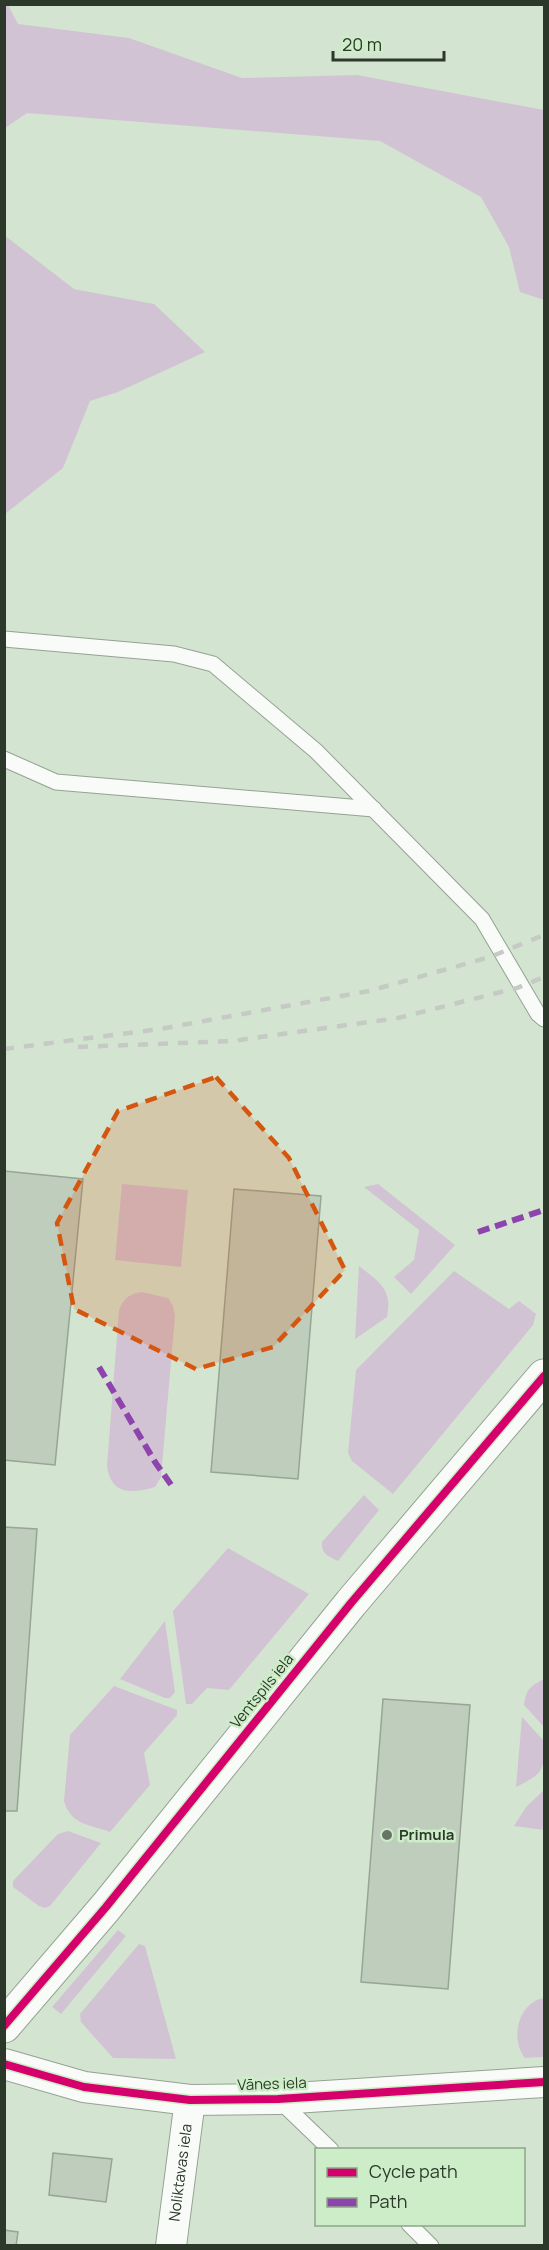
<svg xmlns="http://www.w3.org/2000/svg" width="549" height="2250" viewBox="0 0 549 2250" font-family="Manrope,sans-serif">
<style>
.green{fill:#d2c3d4}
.building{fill:#bfcdbd;stroke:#97a595;stroke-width:1.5}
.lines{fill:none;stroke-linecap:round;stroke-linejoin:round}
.lane-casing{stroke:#95a293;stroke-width:17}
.street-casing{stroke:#95a293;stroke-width:32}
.secondary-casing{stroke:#95a293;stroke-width:35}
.lane{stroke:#f8fbf8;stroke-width:15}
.street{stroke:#f8fbf8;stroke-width:30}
.secondary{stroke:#f8fbf8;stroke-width:33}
.rail{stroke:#c5cac4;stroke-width:4.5;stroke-dasharray:10 10;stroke-linecap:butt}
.quiet{stroke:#8e44ad;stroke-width:6;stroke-dasharray:12 6;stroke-linecap:butt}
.cycleway-casing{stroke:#cdedc8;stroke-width:11}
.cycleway{stroke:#d6006c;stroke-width:8}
.marked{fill:#d5560f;fill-opacity:0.2;stroke:#d5560f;stroke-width:4.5;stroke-dasharray:12 8;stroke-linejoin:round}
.poi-dot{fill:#667564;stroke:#cdedc8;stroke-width:2}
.labels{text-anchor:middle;stroke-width:5;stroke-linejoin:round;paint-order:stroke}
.street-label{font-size:15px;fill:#2c392a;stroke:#cdedc8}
.poi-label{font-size:15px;font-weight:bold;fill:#2c392a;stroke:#cdedc8;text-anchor:start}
</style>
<rect width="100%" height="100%" fill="#d3e5d0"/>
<!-- green -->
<g class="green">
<path d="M5 4 8 5 18 24 129 38 242 78 357 75 544 110V300L520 292 509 247 481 197 380 141 27 113 5 128Z"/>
<path d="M4 235 74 289 154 304 205 352 118 392 90 401 63 468 5 514Z"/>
<path d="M122 1184 188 1190 181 1267 115 1260Z"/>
<path d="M378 1184 455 1245 411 1294 394 1277 414 1260 419 1230 364 1187Z"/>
<path d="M359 1266C379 1282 393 1289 387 1317L355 1339Z"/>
<path d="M454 1271 509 1309 519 1301 536 1314 533 1325 393 1494 352 1461 348 1453 356 1370Z"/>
<path d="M142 1292 168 1298 173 1306 175 1316 161 1477 155 1487C131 1494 111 1495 107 1466L119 1310C124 1298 129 1294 142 1292Z"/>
<path d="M364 1495 379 1510 338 1561C328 1556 321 1554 322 1542Z"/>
<path d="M228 1548 309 1594 229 1690 207 1688 192 1704H186L173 1611Z"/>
<path d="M165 1621 175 1692 170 1698H165L120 1679Z"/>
<path d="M542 1680H544V1727L524 1705C526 1690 529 1687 542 1680Z"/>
<path d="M114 1686 177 1710V1715L144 1753 150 1785 110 1832C88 1824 71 1825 64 1801L70 1735Z"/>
<path d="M522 1717 544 1741C545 1770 543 1774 516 1787Z"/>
<path d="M544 1790V1830L514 1826 526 1807Z"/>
<path d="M68 1831 101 1843 50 1906 45 1908 39 1906 13 1887V1881L58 1834Z"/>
<path d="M118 1930 126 1936 61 2014 52 2007Z"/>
<path d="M139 1944 145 1946 176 2059 113 2058 81 2022 80 2014Z"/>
<path d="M544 1998V2057L525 2058C509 2038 519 2002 544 1998Z"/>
</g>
<!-- building -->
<g class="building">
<path d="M4 1171 83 1179 55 1465 4 1460Z"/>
<path d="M234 1189 321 1196 298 1479 211 1472Z"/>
<path d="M4 1527 37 1529 17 1811H4Z"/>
<path d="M383 1699 470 1705 448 1989 361 1982Z"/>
<path d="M53 2153 112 2159 106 2202 49 2195Z"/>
<path d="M4 2230 18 2232 16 2246H4Z"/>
</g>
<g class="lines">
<!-- lane casing -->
<g class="lane-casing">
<g id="lane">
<path d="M4 639 174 654 213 664 316 751 482 919 538 1014 544 1019"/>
<path d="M4 759 56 782 374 809"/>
<path d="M279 2100 331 2150"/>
<path d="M409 2224 431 2246"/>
</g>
</g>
<!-- street casing -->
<g class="street-casing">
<g id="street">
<path d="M4 2064 84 2087 190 2100 278 2099 544 2082"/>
<path id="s1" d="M171 2246 190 2100"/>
</g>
</g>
<!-- secondary casing -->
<g class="secondary-casing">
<path id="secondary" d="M4 2026 106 1907 351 1603 544 1376"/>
</g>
<!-- lane -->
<use href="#lane" class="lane"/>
<!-- street -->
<use href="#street" class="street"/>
<!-- secondary -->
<use href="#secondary" class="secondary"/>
<!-- rail -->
<g class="rail">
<path d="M78 1047 232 1041 398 1018 517 988 544 977"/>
<path d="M4 1049 160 1029 369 991 490 957 544 935"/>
</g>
<!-- quiet -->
<g class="quiet">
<path d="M478 1232 544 1210"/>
<path d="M99 1367 155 1462 172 1486"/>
</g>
<!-- cycleway casing -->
<g class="cycleway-casing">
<g id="cycleway">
<path d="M4 2026 106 1907 351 1603 544 1376"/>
<path d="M4 2064 84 2087 190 2100 278 2099 544 2082"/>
</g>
</g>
<!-- cycleway -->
<use href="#cycleway" class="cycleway"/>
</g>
<!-- marked area -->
<path class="marked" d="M216 1077 289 1158 345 1270 273 1347 196 1369 74 1309 57 1223 118 1111Z"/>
<!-- markers -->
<circle class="poi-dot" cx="387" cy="1835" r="6"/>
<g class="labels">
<!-- street labels -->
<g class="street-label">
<text transform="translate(262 1691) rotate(-51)" y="5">Ventspils iela</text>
<text transform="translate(272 2084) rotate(-2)" y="5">Vānes iela</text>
<text dy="5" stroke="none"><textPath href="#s1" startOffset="74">Noliktavas iela</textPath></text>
</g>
<!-- poi labels -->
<g class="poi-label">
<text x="399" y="1840">Primula</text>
</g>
</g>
<!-- border -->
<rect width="549" height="2250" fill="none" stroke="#2c392a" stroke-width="12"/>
<!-- legend -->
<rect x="315" y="2148" width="210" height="78" fill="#cdedc8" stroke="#8da589" stroke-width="1.5"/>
<rect x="327" y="2168" width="30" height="9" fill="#d6006c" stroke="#8da589" stroke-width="1.5"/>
<text x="369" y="2178" font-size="18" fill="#2c392a">Cycle path</text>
<rect x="327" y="2198" width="30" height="9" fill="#8e44ad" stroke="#8da589" stroke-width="1.5"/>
<text x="369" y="2208" font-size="18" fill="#2c392a">Path</text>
<!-- scale -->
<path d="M333 51v9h111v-9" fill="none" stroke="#2c392a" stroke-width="3"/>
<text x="342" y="51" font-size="18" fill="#2c392a" stroke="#cdedc8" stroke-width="4.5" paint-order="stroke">20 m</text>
</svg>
